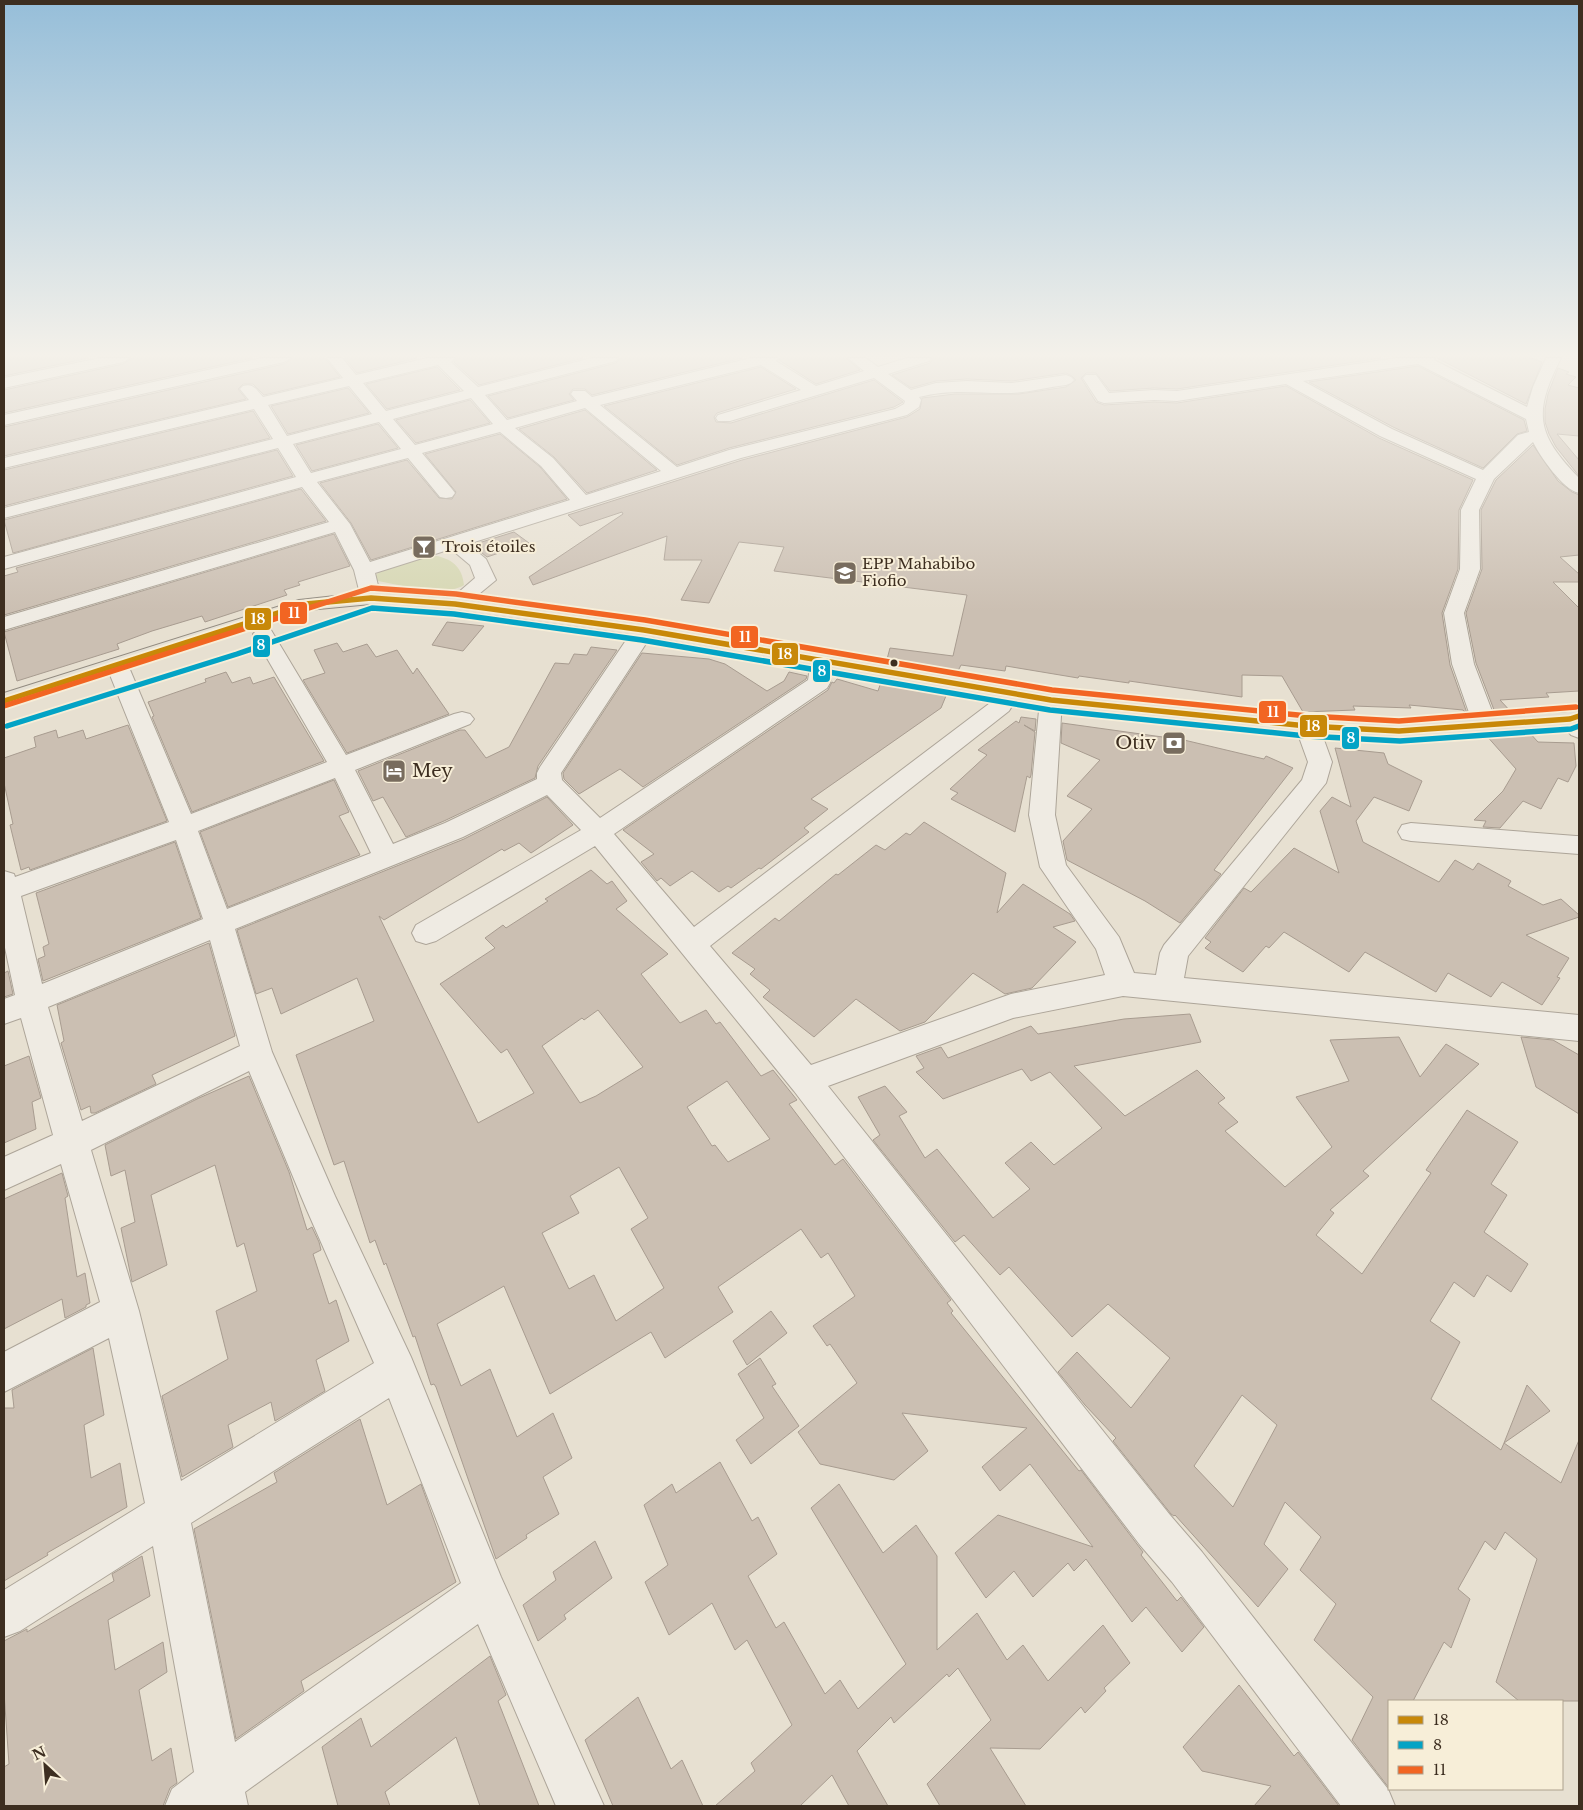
<svg xmlns="http://www.w3.org/2000/svg" width="1583" height="1810" viewBox="0 0 1583 1810" font-family="'Libre Baskerville',serif">
<style>
.green{fill:#d6d7b3}
.building{fill:#cbbfb2;stroke:#a89c90;fill-rule:evenodd}
.lines{fill:none;stroke-linecap:round;stroke-linejoin:round}
.street-casing{stroke:#ada599;stroke-width:2}
.primary-casing{stroke:#928b80;stroke-width:2}
.street{fill:#efebe3;fill-rule:evenodd}
.primary{fill:#e6e1d4;fill-rule:evenodd}
.bus-1-casing{stroke:#f7eed8;stroke-width:9}
.bus-2-casing{stroke:#f7eed8;stroke-width:9}
.bus-3-casing{stroke:#f7eed8;stroke-width:9}
.bus-1{stroke:#c88808;stroke-width:5.5}
.bus-2{stroke:#03a3c5;stroke-width:5.5}
.bus-3{stroke:#f26522;stroke-width:5.5}
.bus-dot{fill:#3d2e20;stroke:#f7eed8;stroke-width:2}
.labels{text-anchor:middle;stroke-width:4;stroke-linejoin:round;paint-order:stroke}
.far-poi-label{font-size:15px;fill:#3d2e20;stroke:#f7eed8;text-anchor:start}
.poi-label{font-size:18px;fill:#3d2e20;stroke:#f7eed8;text-anchor:end}
.line-badge{stroke:#f7eed8;stroke-width:2}
.badge-label{font-size:14px;text-anchor:middle;font-weight:bold;fill:#fff}
</style>
<rect width="100%" height="100%" fill="#e7e0d1"/>
<!-- green -->
<path class="green" d="M437 556C454 560 462 568 464 585 444 598 402 585 378 581L375 579V576C389 561 418 558 437 556Z"/>
<!-- building -->
<g class="building">
<path d="M4 358H89L4 376Z"/>
<path d="M132 358H252L4 413V390L123 364Z"/>
<path d="M293 358H325L340 377 264 395 253 384H243L238 389 246 399 4 456V427L284 364Z"/>
<path d="M345 358H417L357 373Z"/>
<path d="M457 358H583L479 385 454 362Z"/>
<path d="M620 358H742L592 395 585 389H573L569 394 574 400 508 418 488 396 616 363Z"/>
<path d="M780 358H846L860 370 816 384 779 360Z"/>
<path d="M933 358H1381L1177 389 1154 388 1110 391 1096 373H1086L1081 378 1096 402 1104 405 1154 402 1177 403 1286 386 1379 438 1473 480 1459 510 1458 569 1442 613 1450 665 1468 716 1463 710 1409 705 1411 708 1353 706 1355 710 1303 712 1282 676 1242 675V697L1129 681V683L1079 676 1078 678 1006 666 1005 671 961 665 956 675 886 663 890 648 953 656 967 595 774 571 784 547 739 542 709 603 681 600 702 560H664L667 536 533 585 529 577 623 514 622 512 580 526 568 515 742 460 907 417 920 409 922 398 955 394H1019L1066 387 1076 380 1072 376 1066 373 1012 381 967 379 936 381 911 388 892 375 930 363Z"/>
<path d="M1437 358H1531L1542 362 1526 404Z"/>
<path d="M1418 366 1524 420 1527 431 1517 434 1483 468 1393 427 1309 382Z"/>
<path d="M437 367 460 390 387 409 366 384Z"/>
<path d="M761 367 796 389 717 413 714 417 716 422 731 423 874 380 903 402 894 407 729 448 677 465 604 406Z"/>
<path d="M1558 368 1569 372 1566 374 1576 377 1568 385 1579 388V436L1557 434 1579 460V476L1556 447 1549 434 1545 422V409L1548 394Z"/>
<path d="M348 388 369 413 288 434 271 406Z"/>
<path d="M470 400 490 423 416 443 396 420Z"/>
<path d="M585 410 657 470 587 493 554 457 519 429Z"/>
<path d="M253 411 270 438 4 506V470Z"/>
<path d="M378 424 398 448 312 471 296 445Z"/>
<path d="M500 434 540 467 567 499 371 560 351 523 320 483 407 460 439 498 452 499 456 492 425 454Z"/>
<path d="M1533 445 1558 481 1572 492 1579 495V555L1560 557 1579 574V582H1553L1579 608V691L1546 693 1549 697 1500 700 1513 714 1496 715 1476 663 1466 613 1482 569 1481 510 1496 480Z"/>
<path d="M277 450 293 476 13 553 4 520Z"/>
<path d="M301 489 326 521 4 615V576L18 572 16 568Z"/>
<path d="M514 532 529 543 487 557 472 545Z"/>
<path d="M334 534 350 566 298 582 300 585 284 590 287 595 205 622 202 616 152 631 117 644 119 649 17 681 4 632Z"/>
<path d="M447 622 484 626 463 651 432 645Z"/>
<path d="M337 643 343 652 367 644 376 657 397 650 413 674 417 668 449 714 347 753 303 680 325 673 314 650Z"/>
<path d="M591 647 617 650 538 766 535 778 444 821 406 837 383 797 373 801 358 771 460 730H465L486 758 509 747 555 663 569 664 574 654 587 655Z"/>
<path d="M642 653 709 659 725 664 767 691 784 681 789 672 807 676 806 679 643 787 620 769 579 794 564 779 563 773Z"/>
<path d="M226 672 232 683 250 677 253 684 274 677 324 761 192 812 152 717 154 716 148 702 206 682 205 679Z"/>
<path d="M837 679 878 691 882 679 948 691 941 708 811 799 828 809 804 828 809 832 761 869 759 868 731 888 728 886 719 892 692 871 670 886 661 878 657 881 641 862 654 854 623 830 828 690 832 682 834 683Z"/>
<path d="M1021 717 1036 719 1035 731 1024 725 1035 732 1031 775 1030 778 1027 776 1015 832 951 799 958 793 950 789 987 755 978 750 1016 721 1019 723Z"/>
<path d="M1062 723 1184 740 1264 759 1266 756 1293 768 1214 870 1221 874 1180 923 1145 901 1067 860 1063 841 1092 809 1067 796 1100 760 1061 743Z"/>
<path d="M128 725 167 821 30 870 29 867 21 870 10 825 13 824 4 783V758L36 747 34 737 56 730 58 738 83 730 86 739Z"/>
<path d="M1528 731 1538 742 1574 743 1576 766 1568 782 1558 778 1541 809 1523 801 1500 828 1483 827 1486 821 1474 820 1503 791 1516 769 1485 734Z"/>
<path d="M1335 748 1384 753 1388 764 1422 781 1409 811 1374 797 1356 821 1363 842 1439 882 1455 860 1473 870 1478 863 1511 881 1508 886 1543 905 1561 899 1579 915V917L1526 935 1569 958 1557 977 1560 978 1542 1005 1502 982 1491 997 1448 973 1436 992 1365 952 1349 972 1284 932 1269 948 1266 946 1243 972 1205 948 1211 942 1205 938 1244 888 1251 892 1294 848 1339 873 1320 811 1332 797 1351 807Z"/>
<path d="M334 780 349 812 339 816 360 855 228 907 200 832Z"/>
<path d="M547 797 573 825 531 853 519 843 504 851 502 849 384 920 379 916 478 1123 534 1093 507 1049 501 1053 440 984 495 948 485 938 503 925 506 928 548 901 545 899 591 870 607 884 612 881 627 901 616 909 668 954 641 974 680 1023 706 1010 716 1024 720 1022 761 1076 773 1070 797 1100 789 1104 835 1165 843 1159 951 1300 947 1303 953 1311 951 1313 1079 1471 1081 1470 1143 1552 1141 1555 1177 1601 1181 1597 1204 1627 1182 1652 1146 1607 1132 1622 1086 1559 1074 1571 1068 1563 1033 1597 1014 1571 986 1598 955 1553 998 1515 1093 1547 1030 1464 1000 1491 982 1467 1027 1428 902 1413 928 1451 894 1480 820 1464 798 1432 857 1383 830 1344 827 1346 813 1326 855 1296 828 1253 821 1258 801 1229 718 1287 733 1312 665 1358 651 1332 550 1394 504 1286 437 1324 461 1386 490 1369 517 1437 553 1413 572 1458 543 1477 559 1514 526 1535 527 1538 496 1559 436 1387 434 1384 431 1385 415 1336 413 1337 386 1263 384 1265 375 1240 370 1243 344 1161 334 1165 296 1055 374 1021 357 978 281 1014 272 988 256 994 237 930 464 839ZM598 1010 643 1067 596 1096 580 1103 542 1046 582 1018 584 1020ZM727 1081 770 1139 728 1162 715 1145 712 1146 687 1107ZM619 1167 648 1218 631 1229 664 1288 616 1321 594 1275 569 1289 542 1233 579 1213 570 1196Z"/>
<path d="M924 822 1006 873 997 913 1023 884 1070 914 1075 921 1053 927 1076 942 1032 988 1005 994 973 973 925 1022 900 1031 856 999 814 1037 763 997 770 990 750 974 755 969 732 953 775 918 779 921 836 874 838 875 876 845 885 850 906 833 910 835Z"/>
<path d="M175 842 201 918 43 981 38 959 45 956 43 947 49 944 36 893Z"/>
<path d="M209 943 235 1036 152 1075 156 1084 95 1113H91L90 1106 81 1110 61 1043 64 1041 57 1005Z"/>
<path d="M8 971 13 994 4 997V973Z"/>
<path d="M1190 1014 1201 1042 1074 1066 1125 1116 1197 1070 1225 1098 1218 1103 1238 1122 1225 1131 1285 1187 1332 1147 1296 1097 1349 1081 1330 1040 1399 1037 1420 1077 1446 1044 1479 1064 1363 1171 1369 1176 1330 1210 1334 1213 1316 1235 1362 1274 1431 1173 1426 1170 1467 1110 1518 1142 1491 1184 1507 1195 1484 1232 1528 1264 1511 1292 1487 1275 1474 1297 1454 1282 1430 1321 1460 1342 1431 1399 1501 1450 1504 1443 1561 1483 1579 1440V1701H1519L1496 1682 1537 1559 1505 1532 1495 1550 1485 1541 1458 1589 1470 1599 1451 1648 1444 1642 1413 1701H1389V1788L1352 1740 1373 1697 1314 1640 1336 1604 1300 1570 1321 1537 1285 1502 1264 1544 1288 1569 1258 1607 1175 1515 1174 1516 1171 1514 1113 1441 1116 1438 1085 1405 1058 1372 1077 1352 1131 1408 1170 1358 1108 1304 1072 1337 1009 1267 1000 1275 964 1235 955 1242 873 1140 880 1135 858 1097 885 1086 907 1112 899 1116 925 1158 937 1149 993 1218 1030 1189 1005 1163 1031 1142 1054 1165 1102 1128 1050 1072 1031 1081 1022 1069 943 1099 916 1072 924 1068 916 1056 941 1047 948 1058 1031 1026 1038 1034 1124 1019ZM1242 1395 1277 1425 1233 1507 1194 1466Z"/>
<path d="M1521 1037 1553 1040 1579 1055V1114L1536 1087Z"/>
<path d="M29 1056 41 1098 32 1102 36 1129 4 1143V1066Z"/>
<path d="M249 1076 289 1172 307 1230 312 1227 319 1242 321 1250 313 1254 329 1304 336 1300 349 1341 316 1360 325 1391 275 1421 271 1402 228 1425 233 1447 182 1477 162 1396 228 1359 216 1311 257 1291 244 1243 237 1247 215 1165 151 1195 167 1265 132 1282 121 1228 135 1222 125 1170 111 1176 105 1145 199 1098Z"/>
<path d="M62 1173 68 1196 65 1198 77 1277 85 1273 90 1303 86 1305V1307L65 1318 62 1299 4 1329V1199Z"/>
<path d="M771 1311 787 1333 747 1365 733 1341Z"/>
<path d="M93 1348 104 1415 84 1425 91 1478 120 1463 127 1507 47 1553 48 1555 4 1581V1408H14L12 1390Z"/>
<path d="M760 1358 776 1384 772 1386 799 1426 751 1464 736 1440 764 1418 738 1374Z"/>
<path d="M1527 1385 1550 1411 1504 1443Z"/>
<path d="M360 1419 387 1505 421 1484 456 1582 301 1681 304 1691 236 1739 194 1529 277 1482 274 1473Z"/>
<path d="M720 1462 752 1521 758 1517 777 1554 748 1576 776 1628 784 1622 825 1694 840 1680 858 1709 906 1664 811 1508 839 1484 883 1553 916 1525 937 1556V1650L977 1613 1007 1660 1023 1645 1048 1681 1103 1625 1130 1663 1104 1688 1106 1691 1085 1713 1081 1707 1040 1749 990 1748 1026 1806H940L927 1784 991 1720 958 1668 949 1677 947 1674 894 1723 891 1717 857 1751 888 1806H849L832 1775 800 1806H715L755 1771 751 1763 792 1725 747 1640 735 1650 712 1603 669 1635 645 1582 668 1565 644 1505 672 1484 676 1493Z"/>
<path d="M595 1541 612 1578 564 1615 566 1619 538 1641 523 1605 556 1580 553 1572Z"/>
<path d="M142 1556 150 1596 108 1620 115 1670 163 1642 167 1672 139 1690 152 1761 171 1748 177 1783 170 1788 163 1806H4V1767L9 1764 4 1692V1641L27 1629V1632L114 1581 112 1574Z"/>
<path d="M490 1656 506 1695 498 1701 539 1806H480L456 1737 385 1792 390 1806H338L322 1747 361 1718 371 1747Z"/>
<path d="M1239 1685 1294 1756 1298 1752 1339 1806H1254L1271 1786 1202 1771 1183 1747Z"/>
<path d="M638 1697 671 1769 682 1760 703 1806H613L585 1740Z"/>
</g>
<g class="lines">
<!-- street casing -->
<g class="street-casing">
<g id="street">
<path d="M100 358H130L123 362 4 388V378Z"/>
<path d="M262 358H291L284 362 4 425V415Z"/>
<path d="M327 358H342L356 375 427 358H455L451 362 478 387 592 358H618L616 361 485 395 507 420 577 401 571 394 573 391H585L592 397 751 358H778L776 361 816 386 864 371 848 358H866L878 367 907 358H931L929 361 888 374 911 390 936 383 967 381 1012 383 1066 375 1071 377 1074 380 1071 383 1066 385C1048 387 1030 392 1012 393 978 394 954 388 919 397L921 400 919 407 907 415 741 458 468 544 486 559 496 580 462 608 455 610 448 608 445 604 475 578 470 565 451 549 375 573 381 598 378 602 371 604 364 602 361 598 354 570 335 532 4 630V617L329 522 302 487 4 569V557L296 477 278 448 4 518V508L273 439 254 409 4 468V458L249 400 240 389 243 386C253 383 256 389 263 397L343 378ZM438 365 464 391 386 411 363 383ZM761 365 801 390 718 415 716 418 718 421H730L874 378 905 401 904 404 895 409 729 450 677 467 600 405ZM349 386 372 414 287 436 268 405ZM471 398 493 424 415 445 393 419ZM585 408 661 471 586 495 553 458 515 428ZM379 422 401 449 311 473 293 444ZM500 432 541 466 570 500 370 562 350 524 317 482 408 458 440 497 446 498 452 497 455 493 452 489 422 453Z"/>
<path d="M1396 358H1435L1434 360 1527 407 1533 387 1546 358H1561C1533 413 1536 434 1579 478V493C1563 490 1540 456 1533 442L1494 479 1479 510 1480 569 1464 613 1474 664 1497 724 1493 729 1485 732 1477 729 1473 724 1452 664 1444 613 1460 569 1461 510 1476 479 1380 436 1286 384 1177 401 1154 400 1104 403 1098 401 1083 378 1086 375H1096L1109 393 1154 390 1177 391ZM1418 364 1526 419 1529 432 1518 435 1483 470 1392 429 1303 381Z"/>
<path d="M644 624 651 626 655 630 561 773 562 780 600 818 808 680 811 661 814 656 822 654 830 656 833 661 830 683 827 688 614 834 694 927 990 703V690L993 685 1001 683 1009 685C1014 693 1014 704 1009 711L710 946 811 1065 1011 994 1105 975 1096 949 1040 867 1029 815 1040 700 1043 695 1051 693 1059 695 1062 700 1055 815 1066 865 1119 937 1134 973 1156 975 1160 953 1164 945 1302 780 1308 762 1295 726 1299 721 1307 718 1315 721 1319 726 1332 762 1326 783 1188 956 1184 978 1579 1015V1041L1123 996 1013 1018 828 1086 1170 1515 1202 1552 1388 1789 1395 1806H1341L1172 1582 1140 1545 794 1091 595 846 436 941 426 944 416 941 412 933 416 925 581 830 547 795 463 837 235 929 272 1052 335 1196 411 1357 501 1577 604 1806H556L478 1624 245 1792 248 1806H165L172 1789 194 1772 153 1546 20 1631 4 1637V1590L145 1503 109 1338 4 1392V1352L100 1302 61 1164 4 1190V1157L53 1135 21 1018 4 1024V999L15 995 4 943V871L14 874 15 877 169 822 106 665 109 660 117 658 125 660 128 665 191 814 327 762 253 634 257 630 264 628 271 630 346 755 454 714 462 712 470 714 474 719 470 724 355 770 393 844 445 823 537 779V773L540 767 633 630 637 626ZM335 778 371 853 227 909 198 831ZM176 840 203 919 42 984 21 896ZM210 940 240 1046 82 1121 48 1007ZM249 1071 306 1208 374 1363 181 1481 139 1311 91 1150ZM389 1398 461 1583 235 1742 191 1523Z"/>
<path d="M1570 712 1579 715V738L1571 735 1558 719 1562 714Z"/>
<path d="M1411 823 1576 836H1579V854L1411 841 1402 839 1398 832 1402 825Z"/>
</g>
</g>
<!-- primary casing -->
<g class="primary-casing">
<path id="primary" d="M371 592 455 598 644 624 1051 693 1307 718 1399 723 1568 712 1579 709V724L1570 726 1399 739 1307 734 1051 707 644 636 455 610 371 604 308 610 4 708V693L299 600Z"/>
</g>
<!-- street -->
<use href="#street" class="street"/>
<!-- primary -->
<use href="#primary" class="primary"/>
<!-- bus-1 casing -->
<g class="bus-1-casing">
<path id="bus-1" d="M4 701 306 604 371 598 455 604 644 630 1051 700 1307 726 1399 731 1570 719 1579 716"/>
</g>
<!-- bus-2 casing -->
<g class="bus-2-casing">
<path id="bus-2" d="M7 726 237 654 372 608 454 614 642 640 1050 710 1306 736 1400 741 1571 729 1579 726"/>
</g>
<!-- bus-3 casing -->
<g class="bus-3-casing">
<path id="bus-3" d="M4 706 371 588 456 594 645 620 1052 690 1308 716 1399 721 1576 707"/>
</g>
<!-- bus-1 -->
<use href="#bus-1" class="bus-1"/>
<!-- bus-2 -->
<use href="#bus-2" class="bus-2"/>
<!-- bus-3 -->
<use href="#bus-3" class="bus-3"/>
</g>
<!-- sky -->
<linearGradient id="sky" x2="0" y2="1"><stop stop-color="#96bed9"/><stop offset="0.58" stop-color="#f4f1ea"/><stop offset="1" stop-color="#f4f1ea" stop-opacity="0"/></linearGradient>
<rect width="1583" height="612" fill="url(#sky)"/>
<!-- icons -->
<defs>
<g id="bar-square" transform="scale(1.25)"><rect x="-9" y="-9" width="18" height="18" rx="4" fill="#786c5e" stroke="#f7eed8"/><path d="M-6-5H6L.8 .8V4.5H3.5V6h-7V4.5H-.8V.8Z" fill="#fff"/></g>
<g id="school-square" transform="scale(1.25)"><rect x="-9" y="-9" width="18" height="18" rx="4" fill="#786c5e" stroke="#f7eed8"/><path d="M0-5L7-2L0 1L-7-2ZM-4 1L0 2.5L4 1V4Q0 6-4 4Z" fill="#fff"/></g>
<g id="bank-square" transform="scale(1.25)"><rect x="-9" y="-9" width="18" height="18" rx="4" fill="#786c5e" stroke="#f7eed8"/><path d="M-6-4H6V4H-6ZM0-2.3a2.3 2.3 0 1 0 0 4.6a2.3 2.3 0 1 0 0-4.6Z" fill="#fff"/></g>
<g id="hotel-square" transform="scale(1.25)"><rect x="-9" y="-9" width="18" height="18" rx="4" fill="#786c5e" stroke="#f7eed8"/><path d="M-6-4.5h1.5V1H6V5H4.5V3h-9V5H-6ZM-4 0a1.8 1.8 0 1 1 3.6 0ZM.5 0V-2.5h3Q6-2.5 6 0Z" fill="#fff"/></g>
</defs>
<g fill-rule="evenodd">
<use href="#bar-square" x="424" y="547"/>
<use href="#school-square" x="845" y="573"/>
<use href="#bank-square" x="1174" y="743"/>
<use href="#hotel-square" x="394" y="771"/>
</g>
<!-- markers -->
<circle class="bus-dot" cx="894" cy="663" r="4.5"/>
<g class="labels">
<!-- far-poi labels -->
<g class="far-poi-label">
<text x="442" y="552">Trois étoiles</text>
<text x="862" y="569">EPP Mahabibo<tspan x="862" dy="17">Fiofio</tspan></text>
</g>
<!-- poi labels -->
<g class="poi-label">
<text x="1156" y="749">Otiv</text>
<text x="412" y="777" text-anchor="start">Mey</text>
</g>
</g>
<g class="line-badge">
<rect x="279" y="601" width="29" height="24" rx="5" fill="#f26522"/>
<rect x="244" y="607" width="28" height="24" rx="5" fill="#c88808"/>
<rect x="730" y="625" width="29" height="24" rx="5" fill="#f26522"/>
<rect x="252" y="634" width="19" height="24" rx="5" fill="#03a3c5"/>
<rect x="771" y="642" width="28" height="24" rx="5" fill="#c88808"/>
<rect x="812" y="659" width="19" height="24" rx="5" fill="#03a3c5"/>
<rect x="1258" y="700" width="29" height="24" rx="5" fill="#f26522"/>
<rect x="1299" y="714" width="29" height="24" rx="5" fill="#c88808"/>
<rect x="1341" y="726" width="19" height="24" rx="5" fill="#03a3c5"/>
</g>
<g class="badge-label">
<text x="294" y="618">11</text>
<text x="258" y="624">18</text>
<text x="745" y="642">11</text>
<text x="261" y="650">8</text>
<text x="785" y="659">18</text>
<text x="822" y="676">8</text>
<text x="1273" y="717">11</text>
<text x="1313" y="731">18</text>
<text x="1351" y="743">8</text>
</g>
<!-- border -->
<rect width="1583" height="1810" fill="none" stroke="#3d2e20" stroke-width="10"/>
<!-- legend -->
<rect x="1388" y="1700" width="175" height="90" fill="#f7eed8" stroke="#ada18e"/>
<rect x="1398" y="1716" width="25" height="8" fill="#c88808" stroke="#ada18e"/>
<text x="1433" y="1725" font-size="15" fill="#3d2e20">18</text>
<rect x="1398" y="1741" width="25" height="8" fill="#03a3c5" stroke="#ada18e"/>
<text x="1433" y="1750" font-size="15" fill="#3d2e20">8</text>
<rect x="1398" y="1766" width="25" height="8" fill="#f26522" stroke="#ada18e"/>
<text x="1433" y="1775" font-size="15" fill="#3d2e20">11</text>
<!-- north arrow -->
<g transform="translate(45 1765) rotate(334)" stroke="#f7eed8" stroke-width="4" paint-order="stroke">
<path d="M0-4L9 19L0 12L-9 19Z" fill="#3d2e20"/>
<text y="-8" font-size="14" font-weight="bold" text-anchor="middle" fill="#3d2e20">N</text>
</g>
</svg>
